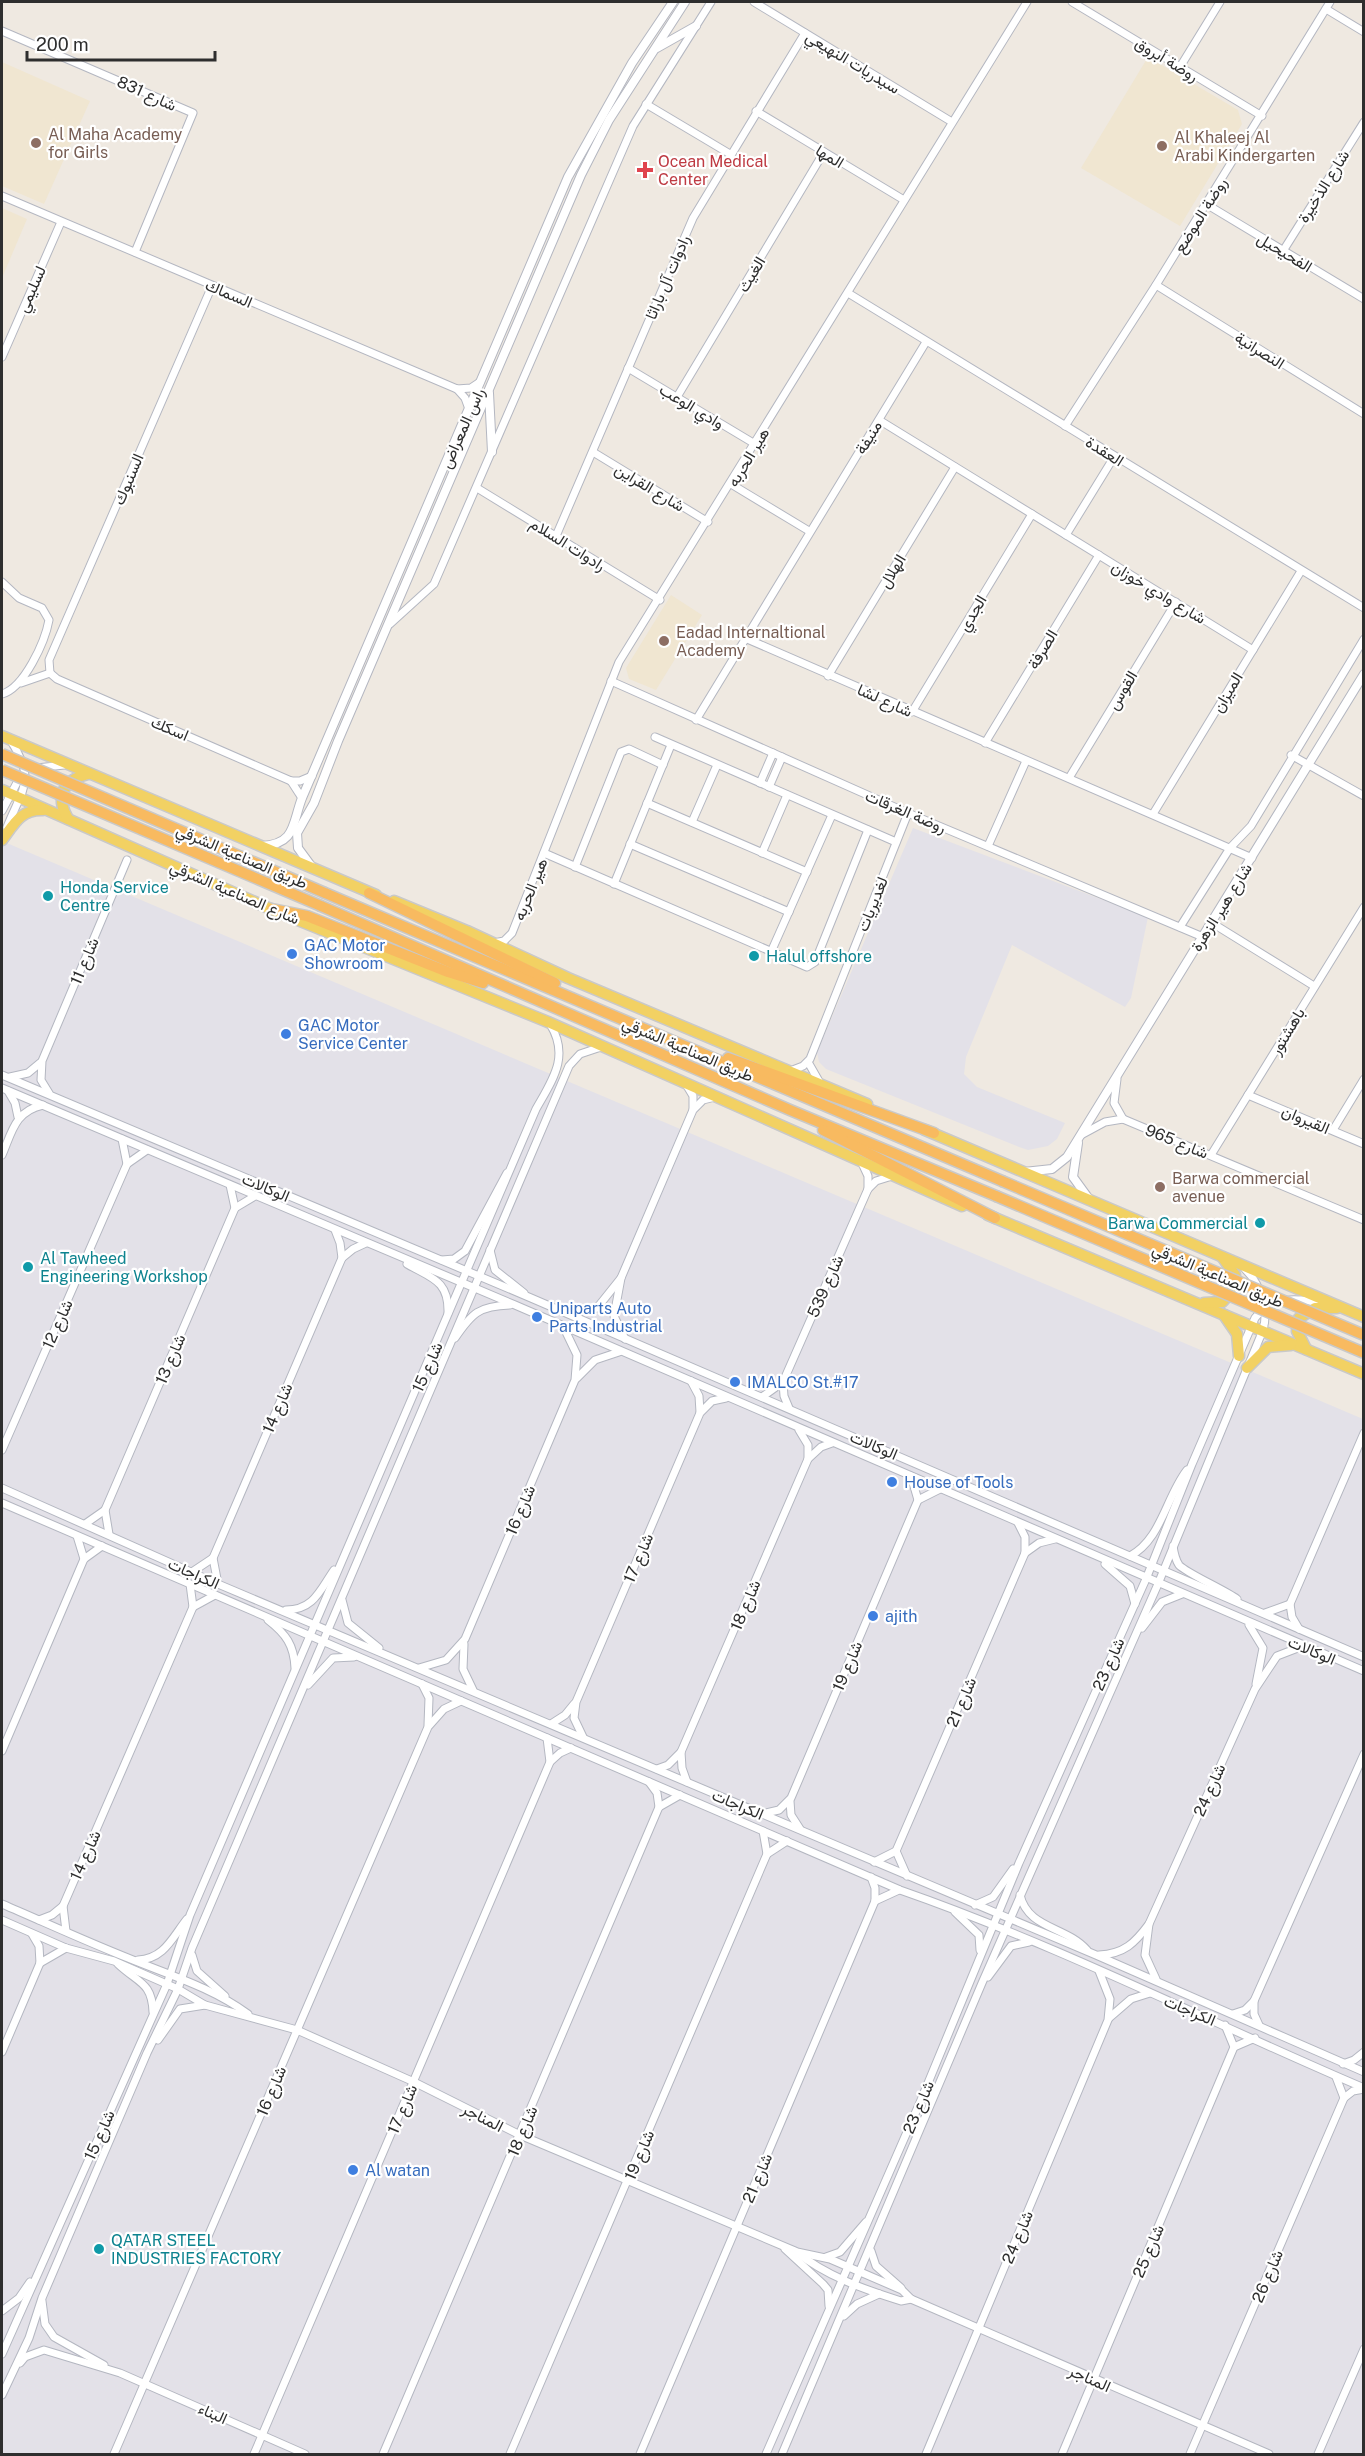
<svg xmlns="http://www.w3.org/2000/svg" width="1365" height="2456" viewBox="0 0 1365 2456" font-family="'Public Sans',Vazirmatn,sans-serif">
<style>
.industrial{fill:#e3e1e8}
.education{fill:#f0e6d1}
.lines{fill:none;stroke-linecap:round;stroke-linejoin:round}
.minor-casing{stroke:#b4b7c1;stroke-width:9}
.tertiary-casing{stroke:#b4b7c1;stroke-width:10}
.primary-casing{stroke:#c9c9c9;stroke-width:13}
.trunk-casing{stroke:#c9c9c9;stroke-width:13}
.minor{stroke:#fff;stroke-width:7}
.tertiary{stroke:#fff;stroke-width:8}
.primary{stroke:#f2d163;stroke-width:10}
.trunk{stroke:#f8ba60;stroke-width:10}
.trunk-bridge-casing{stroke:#c9c9c9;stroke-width:13;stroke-linecap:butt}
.trunk-bridge{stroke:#f8ba60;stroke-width:10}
.education-dot{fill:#8d6e63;stroke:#fff;stroke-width:2}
.health-dot{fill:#e0444e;stroke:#fff;stroke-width:2}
.culture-dot{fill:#0f9aa8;stroke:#fff;stroke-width:2}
.shop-dot{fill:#3f7fe0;stroke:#fff;stroke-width:2}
.labels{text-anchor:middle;stroke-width:4.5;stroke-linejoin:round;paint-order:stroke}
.street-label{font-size:16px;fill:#2e2e2e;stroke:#fff}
.education-label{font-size:16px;fill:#785e54;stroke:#fff;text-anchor:start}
.health-label{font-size:16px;fill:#be3a42;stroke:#fff;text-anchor:start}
.culture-label{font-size:16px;fill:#0d838f;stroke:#fff;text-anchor:start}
.shop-label{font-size:16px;fill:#366cbe;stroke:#fff;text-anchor:start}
</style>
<rect width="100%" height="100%" fill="#efe9e1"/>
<!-- industrial -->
<g class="industrial">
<path d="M913 828 1148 917 1131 998 1125 1007 1012 945 966 1057 964 1074 977 1087 1065 1123 1057 1139 1048 1146 1028 1150 1019 1147 826 1069 819 1062 817 1052Z"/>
<path d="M2 841 1363 1419V2454H2Z"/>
</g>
<!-- education -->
<g class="education">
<path d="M1148 57 1238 110 1242 124 1180 226 1081 168Z"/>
<path d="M2 62 90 101 44 204 2 186Z"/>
<path d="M2 208 27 219 2 278Z"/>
<path d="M671 595 702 615 656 690 629 679 626 668Z"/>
</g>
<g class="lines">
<!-- minor casing -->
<g class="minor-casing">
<g id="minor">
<path d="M754 2 952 122"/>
<path d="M1072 2 1262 116"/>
<path d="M1326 9 1364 32"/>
<path d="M2 31 193 113 135 252"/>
<path d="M1180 67 1220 2"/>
<path d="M646 104 730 154"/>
<path d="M756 111 904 200"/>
<path d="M2 196 457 389 471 388 480 382"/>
<path d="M1206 204 1364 299"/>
<path d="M1283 251 1364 122"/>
<path d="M1156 285 1364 414"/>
<path d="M848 293 1364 608"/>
<path d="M2 357 61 222"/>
<path d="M628 368 755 444"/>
<path d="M457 389 465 398 469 409"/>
<path d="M677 397 824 152"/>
<path d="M879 420 1253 650"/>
<path d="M1065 426 1156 285 1330 2"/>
<path d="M593 452 708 522"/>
<path d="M731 484 809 531"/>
<path d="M477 488 660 600"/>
<path d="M1066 535 1114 457"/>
<path d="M556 536 693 218 805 33"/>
<path d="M2 582 19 598 42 608 49 620C45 642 24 688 2 694"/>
<path d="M390 624 434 584 633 126 711 2"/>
<path d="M745 638 1252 858"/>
<path d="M50 673 49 660 212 286"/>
<path d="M50 673 57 679 291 781H300L312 776"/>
<path d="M828 676 955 467"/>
<path d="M611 681 908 813 1203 937"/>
<path d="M21 683 50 673"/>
<path d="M912 712 1032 514"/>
<path d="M696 720 926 342"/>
<path d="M655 737 896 842"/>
<path d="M985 743 1099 555"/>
<path d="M1291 755 1364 796"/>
<path d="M37 768 64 765"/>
<path d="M1069 778 1176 602"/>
<path d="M291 781 302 798"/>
<path d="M760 783 773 753"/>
<path d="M769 787 782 757"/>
<path d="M647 803 807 872"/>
<path d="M2 811 21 775"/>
<path d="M1153 814 1301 571"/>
<path d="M692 822 717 765"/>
<path d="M7 827C23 787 36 781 11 741"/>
<path d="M630 844 789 912"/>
<path d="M988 846 1026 761"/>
<path d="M544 853 807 967 815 962 868 830"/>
<path d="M762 853 787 795"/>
<path d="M575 867 621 752 629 749 663 765"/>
<path d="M614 884 671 745"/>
<path d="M1212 923 1314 986"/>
<path d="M1180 927 1230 848 1251 826 1364 639"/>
<path d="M494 943 504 941 512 933 619 662 1027 2"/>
<path d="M771 952 832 815"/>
<path d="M808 1062 820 1083"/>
<path d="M790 1071 803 1066 810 1059 908 813"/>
<path d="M2 1075 531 1298 1364 1657"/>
<path d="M10 1077 28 1073 40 1063"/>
<path d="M1117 1079 1114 1103 1123 1119"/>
<path d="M687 1086 693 1096V1109"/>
<path d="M2 1088 515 1305 1364 1671"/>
<path d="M8 1091 15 1103 18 1117"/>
<path d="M49 1093 41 1080 42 1061 127 860"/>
<path d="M1248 1095 1364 1144"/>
<path d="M1333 1130 1364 1079"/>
<path d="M1081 1135 1105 1122 1123 1119 1364 1220"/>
<path d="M122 1139 127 1164"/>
<path d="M2 1155C12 1132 15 1111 43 1105"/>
<path d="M1211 1155 1364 907"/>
<path d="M861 1161 868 1176V1189"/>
<path d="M230 1185 235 1208"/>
<path d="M335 1230 340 1243 342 1258"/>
<path d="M490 1250 495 1270 524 1293"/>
<path d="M442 1260 454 1259 465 1251 507 1173"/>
<path d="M407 1264C431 1278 449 1280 448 1313"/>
<path d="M570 1313 597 1308 621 1278"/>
<path d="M455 1338C472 1313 479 1306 510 1305"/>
<path d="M625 1339 614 1316 621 1278 693 1110 703 1100 715 1097"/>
<path d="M577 1378 595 1360 619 1352"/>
<path d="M691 1381 699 1396 700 1412"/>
<path d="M783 1382 784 1396 789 1408"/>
<path d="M762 1397 783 1382 868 1189 876 1181 892 1176"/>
<path d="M2 1450 127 1164 147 1150"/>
<path d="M808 1459 821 1447 832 1443"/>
<path d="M2 1488 218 1584 1096 1955 1364 2072"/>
<path d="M918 1500 940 1489"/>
<path d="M2 1503 900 1890C1058 1945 1209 2022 1364 2088"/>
<path d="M85 1524 105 1510"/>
<path d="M109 1534 105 1510 235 1208 255 1196"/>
<path d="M77 1536 84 1559"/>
<path d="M1173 1546C1174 1553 1175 1559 1179 1565 1186 1573 1225 1590 1237 1599"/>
<path d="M1025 1553 1039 1543 1055 1539"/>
<path d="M1130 1556C1161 1540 1166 1497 1187 1470"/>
<path d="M213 1558 218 1584"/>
<path d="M1105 1564 1130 1586 1135 1604"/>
<path d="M192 1572 213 1558 342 1258 353 1249 366 1243"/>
<path d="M342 1600 348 1623 379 1648"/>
<path d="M193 1607 215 1595"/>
<path d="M286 1610C314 1610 320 1590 334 1570"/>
<path d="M1265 1613 1290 1604"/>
<path d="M268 1620C286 1634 294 1645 295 1668"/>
<path d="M1249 1625 1263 1648 1256 1684"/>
<path d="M1142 1628 1162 1602 1182 1594"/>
<path d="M1299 1629 1292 1617 1290 1604 1364 1433"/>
<path d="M464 1644 463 1669 473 1690"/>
<path d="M419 1668 446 1660 465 1639 575 1380 577 1355 564 1328"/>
<path d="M422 1684 429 1698 428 1725"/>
<path d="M308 1685 333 1658 354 1657"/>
<path d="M551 1724 565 1715 574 1704"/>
<path d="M583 1737 574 1718 576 1702 700 1413 712 1401 726 1398"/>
<path d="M2 1751 84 1559 102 1546"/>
<path d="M550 1762 560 1753 571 1748"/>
<path d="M657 1769 668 1765 681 1752"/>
<path d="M649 1782 657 1793 659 1807"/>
<path d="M687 1782 682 1768 681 1752 808 1459V1445L799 1430"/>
<path d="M790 1801 791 1815 800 1829"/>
<path d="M761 1814 779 1810 791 1798 918 1500 911 1476"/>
<path d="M896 1851 907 1876"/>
<path d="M767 1854 787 1841"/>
<path d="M874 1862 896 1851 1025 1553V1537L1018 1523"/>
<path d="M1020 1895C1028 1929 1066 1926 1087 1950"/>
<path d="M875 1901 899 1890"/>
<path d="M2 1904C44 1922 85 1941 128 1958 169 1975 211 1987 248 2014"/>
<path d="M975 1905 993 1897 1013 1869"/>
<path d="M63 1906 66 1931"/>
<path d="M955 1912 979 1935 980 1950"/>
<path d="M2 1920 66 1948 114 1961 178 1989 205 2005 297 2030 414 2082 520 2135 795 2251C826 2276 863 2289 901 2301L911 2299"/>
<path d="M39 1920 52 1915 63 1906 193 1607 190 1584"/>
<path d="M1149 1924 1145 1955 1156 1979"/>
<path d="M192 1955 197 1971 225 1996"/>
<path d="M1099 1955C1124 1954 1135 1943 1149 1924L1255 1689 1277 1656 1303 1646"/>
<path d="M138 1960C164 1959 172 1938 187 1919"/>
<path d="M40 1963 66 1948"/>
<path d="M118 1964C138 1983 152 1982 153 2012"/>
<path d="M988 1977 1011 1946 1029 1942"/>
<path d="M1254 2001V2014L1259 2025"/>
<path d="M1233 2014 1245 2010 1254 2001 1364 1754"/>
<path d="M1109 2018 1131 1999 1150 1993"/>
<path d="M1225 2025 1234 2047"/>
<path d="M158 2040 180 2009 205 2005"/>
<path d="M2 2052 40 1963 39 1946 32 1934"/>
<path d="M1343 2064 1354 2060 1364 2052"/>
<path d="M1336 2077 1344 2098"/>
<path d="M785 2249 823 2284 828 2290 829 2306"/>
<path d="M871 2251 876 2266 901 2288"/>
<path d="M797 2252 830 2259 902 2290 911 2299 1269 2454"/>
<path d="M826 2257 840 2252 866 2222"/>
<path d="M42 2301 45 2324 54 2337 104 2365"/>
<path d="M2 2311 19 2298 30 2282"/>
<path d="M844 2316 857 2304 879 2294"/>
<path d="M2 2354 167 1984 190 1915 536 1109C553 1079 570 1056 550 1024"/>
<path d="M20 2363 25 2357 44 2350 120 2373 305 2454"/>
<path d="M2 2395 29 2338 42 2298 147 2053 178 1989 192 1948 569 1066 580 1054 601 1047"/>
<path d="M114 2454 428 1727 444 1709 461 1701"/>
<path d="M254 2454 550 1762 547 1738"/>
<path d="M383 2454 659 1807 680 1795"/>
<path d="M510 2454 767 1854 763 1831"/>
<path d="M640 2454 875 1901V1888L871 1877"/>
<path d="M766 2454 921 2100 1019 1863 1146 1579 1192 1464 1255 1318C1273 1295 1299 1298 1324 1304"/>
<path d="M782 2454 982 1983 1158 1584 1263 1330C1269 1309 1261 1285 1245 1269"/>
<path d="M926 2454 1108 2020 1110 1999 1099 1971"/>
<path d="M1062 2454 1234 2047 1255 2038"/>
<path d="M1190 2454 1344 2098 1353 2091 1364 2089"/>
<path d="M1318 2454 1364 2349"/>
</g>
</g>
<!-- tertiary casing -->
<g class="tertiary-casing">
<g id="tertiary">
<path d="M657 48 696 26"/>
<path d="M489 393 492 452"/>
<path d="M262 846C296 844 292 824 302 798L568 177 632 63 673 2"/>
<path d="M312 867 298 848 297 833 314 803 338 741 581 175 609 120 685 2"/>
<path d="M1078 1143 1073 1177 1089 1199"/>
<path d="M1024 1172 1052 1169 1067 1157 1364 674"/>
</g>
</g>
<!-- primary casing -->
<g class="primary-casing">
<g id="primary">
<path d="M2 736 376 895"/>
<path d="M2 790 266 907 548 1022 962 1206"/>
<path d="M68 819C55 796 63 780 88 774"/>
<path d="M2 840C14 824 21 809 43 810"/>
<path d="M394 901 467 931 568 978 867 1104"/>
<path d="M925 1130 1364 1317"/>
<path d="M988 1215 1364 1374"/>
<path d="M1204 1303 1222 1302 1233 1290 1235 1275 1223 1258"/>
<path d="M1224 1315 1237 1334 1239 1356"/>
<path d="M1306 1349 1297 1331 1299 1318 1315 1308H1337"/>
<path d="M1247 1368 1268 1347 1291 1345"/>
</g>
</g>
<!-- trunk casing -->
<g class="trunk-casing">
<g id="trunk">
<path d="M325 893 1002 1181"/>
<path d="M369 893 555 983"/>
<path d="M321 906 790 1110 996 1196"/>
<path d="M272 909 307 916 448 972 483 983"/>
<path d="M728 1058 934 1133"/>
<path d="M823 1130 995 1218"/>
</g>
</g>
<!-- minor -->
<use href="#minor" class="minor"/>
<!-- tertiary -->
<use href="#tertiary" class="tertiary"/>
<!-- primary -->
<use href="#primary" class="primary"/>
<!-- trunk -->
<use href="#trunk" class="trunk"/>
<!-- trunk-bridge casing -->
<g class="trunk-bridge-casing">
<g id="trunk-bridge">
<path d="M2 754 325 893"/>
<path d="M2 770 321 906"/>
<path d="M1002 1181 1364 1335"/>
<path d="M996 1196 1364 1353"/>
</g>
</g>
<!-- trunk-bridge -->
<use href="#trunk-bridge" class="trunk-bridge"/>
</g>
<!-- markers -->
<g class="education-dot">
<circle cx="36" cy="143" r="6"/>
<circle cx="1162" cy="146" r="6"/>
<circle cx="664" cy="641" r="6"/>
<circle cx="1160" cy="1187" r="6"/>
</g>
<path class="health-dot" d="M642 161h6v6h6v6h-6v6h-6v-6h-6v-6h6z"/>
<g class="culture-dot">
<circle cx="48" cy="896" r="6"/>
<circle cx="754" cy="956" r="6"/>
<circle cx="1260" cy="1223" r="6"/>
<circle cx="28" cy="1267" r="6"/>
<circle cx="99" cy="2249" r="6"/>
</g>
<g class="shop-dot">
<circle cx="292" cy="954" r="6"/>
<circle cx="286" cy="1034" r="6"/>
<circle cx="537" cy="1317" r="6"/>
<circle cx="735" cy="1382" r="6"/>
<circle cx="892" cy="1482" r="6"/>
<circle cx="873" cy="1616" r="6"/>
<circle cx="353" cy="2170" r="6"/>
</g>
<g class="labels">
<!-- street labels -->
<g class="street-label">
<text transform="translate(1167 59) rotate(31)" y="6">روضة أبروق</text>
<text transform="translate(853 62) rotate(31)" y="6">سيدريات النهيعي</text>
<text transform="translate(147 93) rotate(24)" y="6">شارع 831</text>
<text transform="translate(830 156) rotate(31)" y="6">المها</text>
<text transform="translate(1323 186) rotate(-58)" y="6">شارع الذخيرة</text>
<text transform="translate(1200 215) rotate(-58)" y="6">روضة الموضع</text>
<text transform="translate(1285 252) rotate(31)" y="6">الفحيحيل</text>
<text transform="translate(751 274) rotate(-59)" y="6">الغيث</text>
<text transform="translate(667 277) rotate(-67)" y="6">رادوات آل باراثا</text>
<text transform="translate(31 289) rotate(-66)" y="6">لسليمي</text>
<text transform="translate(229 293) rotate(23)" y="6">السماك</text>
<text transform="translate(1260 350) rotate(32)" y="6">النصرانية</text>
<text transform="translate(692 406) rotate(31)" y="6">وادي الوعب</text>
<text transform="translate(462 428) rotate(-66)" y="6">راس المعراض</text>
<text transform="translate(868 437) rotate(-58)" y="6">منيفة</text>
<text transform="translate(1105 451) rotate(32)" y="6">العقدة</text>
<text transform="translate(748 457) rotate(-59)" y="6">هير الحربه</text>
<text transform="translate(128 479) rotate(-67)" y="6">السنبوك</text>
<text transform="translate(650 487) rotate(31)" y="6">شارع القراين</text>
<text transform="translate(568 544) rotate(32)" y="6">رادوات السلام</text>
<text transform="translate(892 571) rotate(-59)" y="6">الهلال</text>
<text transform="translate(1159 592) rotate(31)" y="6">شارع وادي خوزان</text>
<text transform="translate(972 613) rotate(-59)" y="6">الجدي</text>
<text transform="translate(1042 649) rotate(-59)" y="6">الصرفة</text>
<text transform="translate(1122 690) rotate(-59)" y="6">القوس</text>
<text transform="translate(1227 692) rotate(-59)" y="6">الميزان</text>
<text transform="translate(885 700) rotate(24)" y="6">شارع لشا</text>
<text transform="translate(170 728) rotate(23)" y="6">اسكك</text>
<text transform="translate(906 811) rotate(23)" y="6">روضة الغرقات</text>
<text transform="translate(242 856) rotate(23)" y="6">طريق الصناعية الشرقي</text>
<text transform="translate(530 889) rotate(-68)" y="6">هير الحربه</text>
<text transform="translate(235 892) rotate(23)" y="6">شارع الصناعية الشرقي</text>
<text transform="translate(872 904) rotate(-68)" y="6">لغديريات</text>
<text transform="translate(1221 907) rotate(-58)" y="6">شارع هير الزهرة</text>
<text transform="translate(84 961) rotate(-67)" y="6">شارع 11</text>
<text transform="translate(1287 1031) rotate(-59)" y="6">باهشتور</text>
<text transform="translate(688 1049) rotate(23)" y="6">طريق الصناعية الشرقي</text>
<text transform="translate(1306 1119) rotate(23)" y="6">القيروان</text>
<text transform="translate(1177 1141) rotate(22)" y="6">شارع 965</text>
<text transform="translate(266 1187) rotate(23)" y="6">الوكالات</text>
<text transform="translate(1218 1275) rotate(23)" y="6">طريق الصناعية الشرقي</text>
<text transform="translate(825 1286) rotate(-66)" y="6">شارع 539</text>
<text transform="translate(57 1324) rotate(-66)" y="6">شارع 12</text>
<text transform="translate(170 1359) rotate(-67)" y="6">شارع 13</text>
<text transform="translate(427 1367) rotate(-66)" y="6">شارع 15</text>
<text transform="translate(277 1408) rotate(-67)" y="6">شارع 14</text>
<text transform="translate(874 1445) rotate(23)" y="6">الوكالات</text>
<text transform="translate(520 1510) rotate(-67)" y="6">شارع 16</text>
<text transform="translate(638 1558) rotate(-67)" y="6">شارع 17</text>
<text transform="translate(194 1573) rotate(24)" y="6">الكراجات</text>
<text transform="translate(745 1605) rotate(-67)" y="6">شارع 18</text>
<text transform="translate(1312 1650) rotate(23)" y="6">الوكالات</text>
<text transform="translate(1108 1664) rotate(-66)" y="6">شارع 23</text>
<text transform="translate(847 1666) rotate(-67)" y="6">شارع 19</text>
<text transform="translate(961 1702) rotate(-67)" y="6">شارع 21</text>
<text transform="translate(1209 1790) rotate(-66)" y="6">شارع 24</text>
<text transform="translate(738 1804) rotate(23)" y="6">الكراجات</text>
<text transform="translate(85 1855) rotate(-66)" y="6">شارع 14</text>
<text transform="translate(1190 2010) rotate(23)" y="6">الكراجات</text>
<text transform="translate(271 2091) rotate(-67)" y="6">شارع 16</text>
<text transform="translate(918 2107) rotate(-67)" y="6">شارع 23</text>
<text transform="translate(402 2109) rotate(-67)" y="6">شارع 17</text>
<text transform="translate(483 2117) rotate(27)" y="6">المناجر</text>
<text transform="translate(522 2131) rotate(-67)" y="6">شارع 18</text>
<text transform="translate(99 2135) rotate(-66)" y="6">شارع 15</text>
<text transform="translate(639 2155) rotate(-67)" y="6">شارع 19</text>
<text transform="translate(757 2178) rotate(-67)" y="6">شارع 21</text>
<text transform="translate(1017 2237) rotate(-67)" y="6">شارع 24</text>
<text transform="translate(1148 2251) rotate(-67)" y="6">شارع 25</text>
<text transform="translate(1267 2276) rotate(-67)" y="6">شارع 26</text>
<text transform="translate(1090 2378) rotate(24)" y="6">المناجر</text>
<text transform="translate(213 2413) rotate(24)" y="6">البناء</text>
</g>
<!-- education labels -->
<g class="education-label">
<text x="48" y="140">Al Maha Academy<tspan x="48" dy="18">for Girls</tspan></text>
<text x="1174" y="143">Al Khaleej Al<tspan x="1174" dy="18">Arabi Kindergarten</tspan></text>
<text x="676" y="638">Eadad Internaltional<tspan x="676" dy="18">Academy</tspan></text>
<text x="1172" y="1184">Barwa commercial<tspan x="1172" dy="18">avenue</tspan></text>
</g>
<!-- health labels -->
<g class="health-label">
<text x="658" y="167">Ocean Medical<tspan x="658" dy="18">Center</tspan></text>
</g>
<!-- culture labels -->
<g class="culture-label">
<text x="60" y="893">Honda Service<tspan x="60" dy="18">Centre</tspan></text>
<text x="766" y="962">Halul offshore</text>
<text x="1248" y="1229" text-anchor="end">Barwa Commercial</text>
<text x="40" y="1264">Al Tawheed<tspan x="40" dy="18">Engineering Workshop</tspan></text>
<text x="111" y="2246">QATAR STEEL<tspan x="111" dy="18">INDUSTRIES FACTORY</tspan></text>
</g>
<!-- shop labels -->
<g class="shop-label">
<text x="304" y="951">GAC Motor<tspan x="304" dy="18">Showroom</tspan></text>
<text x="298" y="1031">GAC Motor<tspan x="298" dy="18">Service Center</tspan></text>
<text x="549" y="1314">Uniparts Auto<tspan x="549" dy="18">Parts Industrial</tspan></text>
<text x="747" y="1388">IMALCO St.#17</text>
<text x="904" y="1488">House of Tools</text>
<text x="885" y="1622">ajith</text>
<text x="365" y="2176">Al watan</text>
</g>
</g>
<!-- border -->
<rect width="1365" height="2456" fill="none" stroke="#2e2e2e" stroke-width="6"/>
<!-- scale -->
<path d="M27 51v9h188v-9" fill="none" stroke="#2e2e2e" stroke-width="3"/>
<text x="36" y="51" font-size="18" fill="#2e2e2e" stroke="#ffffff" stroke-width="4.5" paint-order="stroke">200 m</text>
</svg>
